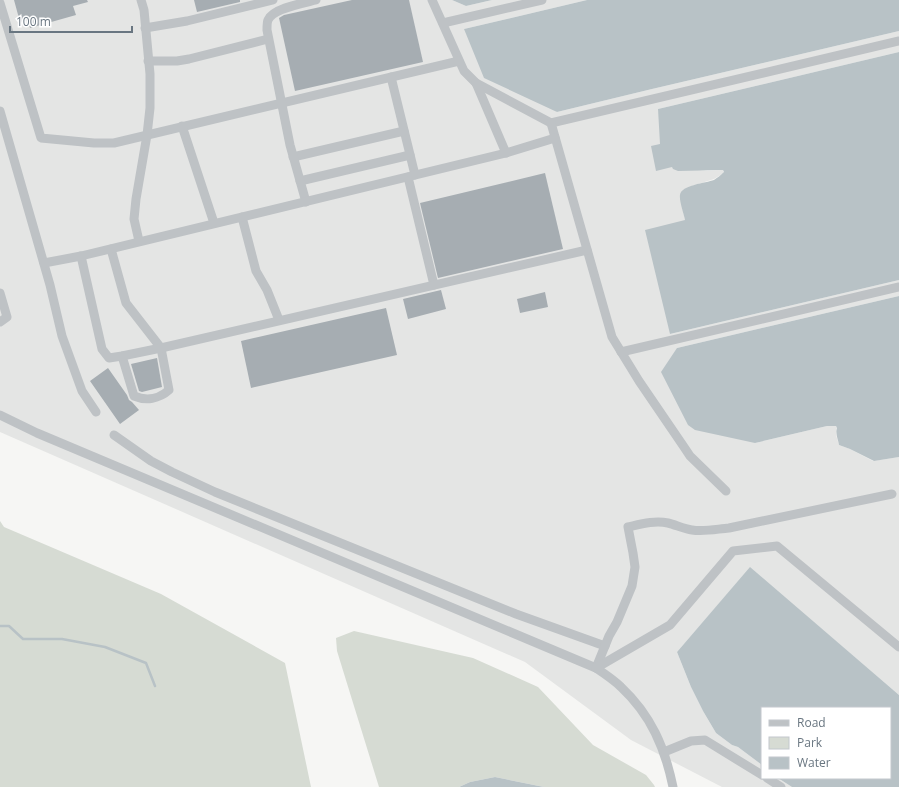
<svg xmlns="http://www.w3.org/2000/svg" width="899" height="787" viewBox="0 0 899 787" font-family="'Open Sans',sans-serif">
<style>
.built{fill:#e4e5e4}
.green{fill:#d6dbd3}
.water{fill:#b8c2c6}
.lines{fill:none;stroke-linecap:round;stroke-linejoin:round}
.stream{stroke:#b8c2c6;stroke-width:2.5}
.building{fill:#a6adb2}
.minor{stroke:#bec2c5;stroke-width:9}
</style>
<rect width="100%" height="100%" fill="#f6f6f4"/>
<!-- built -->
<path class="built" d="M0 0H452L466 6 492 0H587L464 29 557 112 652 89 899 31V52L658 109 672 167 707 171 723 170 724 173 714 179 692 186 680 196 685 220 670 334 899 280V296L677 348 755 443 827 426 833 425 836 426 837 428 836 429V435L839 445 850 449 873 461 899 457V695L750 568 677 652 691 687 703 711 716 733 732 745 738 747 762 765V778H778L792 787H722L631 740 525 662 0 432Z"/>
<!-- green -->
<g class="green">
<path d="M0 521 4 527 161 594 285 663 311 787H0Z"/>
<path d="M354 631 473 658 538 687 593 745 646 775 654 785 655 787H544L495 777 470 782 459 787H379L337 651 336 638Z"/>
</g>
<!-- water -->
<g class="water">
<path d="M452 0H492L466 6Z"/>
<path d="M587 0H899V31L652 89 557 112 484 78 464 29Z"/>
<path d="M899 52V280L670 334 645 230 685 220C684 214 679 201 680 195 681 185 706 183 714 180 717 178 721 175 724 172L723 170 678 171 673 169 672 167 656 171 651 146 660 144 658 109Z"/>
<path d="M899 296V457L874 461 850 449 839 445C838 439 835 433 837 428L836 426H827L755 443 695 430 688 425 661 372 677 348Z"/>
<path d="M750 567 899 695V787H792L778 778H890V708H762V765L738 747 732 745 716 733 703 711 691 687 677 652Z"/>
<path d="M495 777 539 786 544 787H459L470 782Z"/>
</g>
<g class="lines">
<!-- stream -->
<path class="stream" d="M0 626H9L23 639H62L105 647 146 663 155 686"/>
</g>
<!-- building -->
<g class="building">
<path d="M14 0H87L88 2 73 6 76 15 30 28 28 20 20 22Z"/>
<path d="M194 0H240V2L197 12Z"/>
<path d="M352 0H409L423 62 295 91 279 18 284 15Z"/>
<path d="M545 173 563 249 438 278 420 203Z"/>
<path d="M441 290 446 309 408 319 403 299Z"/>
<path d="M545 292 548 307 520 313 517 299Z"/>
<path d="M386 308 397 355 251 388 241 341Z"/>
<path d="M157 358 162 387 142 392 139 391 131 364Z"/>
<path d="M108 368 127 395 129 400 132 402 139 410 120 424 90 381Z"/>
</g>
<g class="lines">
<!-- minor -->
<g class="minor">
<path d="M432 0 464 71 476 83 551 123 899 41"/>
<path d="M0 3 41 138 94 143H114L459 61"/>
<path d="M443 23 542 0"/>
<path d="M145 28 187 21 273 0"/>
<path d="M148 61H177L189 59 268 39"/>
<path d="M391 77 415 175"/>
<path d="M476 83 506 153"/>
<path d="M0 111 50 285 62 336 82 391 96 412"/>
<path d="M551 123 612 337 639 381 684 447 690 456 726 491"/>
<path d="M182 126 214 223"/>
<path d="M293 157 404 131"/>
<path d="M408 177 434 285"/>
<path d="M300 181 410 155"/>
<path d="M306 202 290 145 267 30C267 27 267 22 268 20 273 8 304 3 316 0"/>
<path d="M242 217 256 271 267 290 279 320"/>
<path d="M139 241 134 219 136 199 147 135 150 108V74L144 10 141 0"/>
<path d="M111 249 126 303 161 348 169 390C159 399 146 401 134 396L122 356"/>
<path d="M81 256 102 349 109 358 122 356 161 348 587 250"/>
<path d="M44 263 81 256 506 153 555 138"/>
<path d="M0 293 7 317 0 322"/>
<path d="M621 352 899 287"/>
<path d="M0 415 37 433 596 668C605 674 614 680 621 687 651 715 665 748 673 787"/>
<path d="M114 435 151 461 172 472 215 492 516 614 605 646"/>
<path d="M596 668 609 636 617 622 632 586 635 567 633 553 628 527C641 524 655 520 668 523 676 525 684 529 692 530 704 532 717 529 729 528L892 494"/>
<path d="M596 668 670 625 733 551 777 546 899 647"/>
<path d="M664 752 691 741 705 740 762 775"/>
<path d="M767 778 781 787"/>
</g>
</g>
<!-- legend -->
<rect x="761" y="707" width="130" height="72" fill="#ffffff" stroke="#c3c8cd"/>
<rect x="769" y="720" width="20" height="6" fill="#bec2c5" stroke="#c3c8cd"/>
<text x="797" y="727" font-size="12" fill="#697681">Road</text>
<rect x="769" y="737" width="20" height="12" fill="#d6dbd3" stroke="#c3c8cd"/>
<text x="797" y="747" font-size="12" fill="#697681">Park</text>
<rect x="769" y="757" width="20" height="12" fill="#b8c2c6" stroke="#c3c8cd"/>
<text x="797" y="767" font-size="12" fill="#697681">Water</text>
<!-- scale -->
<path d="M10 26v6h122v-6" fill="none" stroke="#697681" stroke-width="2"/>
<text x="16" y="26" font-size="12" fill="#697681" stroke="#ffffff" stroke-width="3" paint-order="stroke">100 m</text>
</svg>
